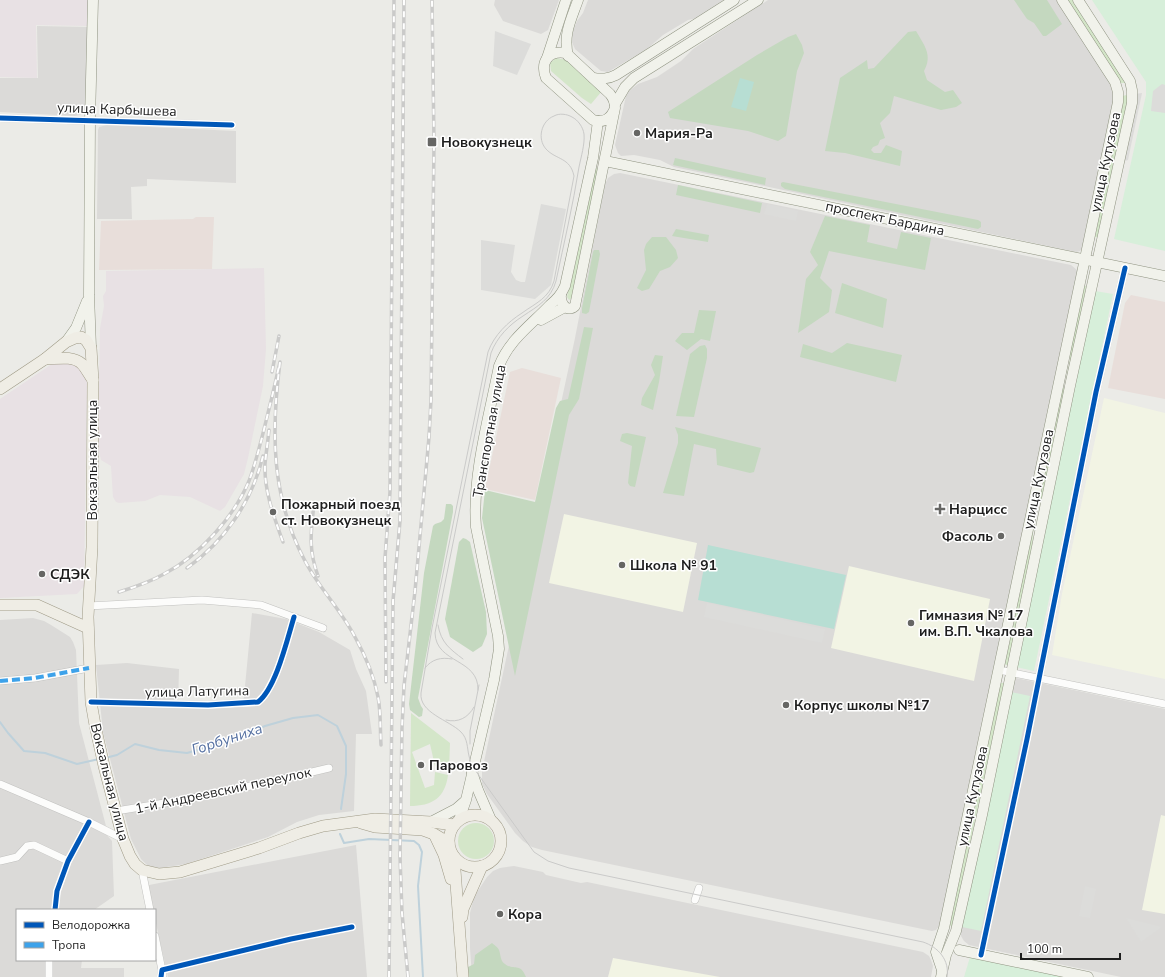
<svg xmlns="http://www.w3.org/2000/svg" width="1165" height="977" viewBox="0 0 1165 977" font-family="'Nunito Sans',sans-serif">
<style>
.residential{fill:#dbdad8}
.commercial{fill:#e8deda}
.industrial{fill:#e8e1e4}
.education{fill:#f2f4e4}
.grass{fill:#d4e6c9}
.forest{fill:#c4d8bf}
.park{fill:#d7efda}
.pitch{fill:#b7ded3}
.parking{fill:#dcdcda}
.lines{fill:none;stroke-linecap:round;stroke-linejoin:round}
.stream{stroke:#bed1db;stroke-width:2}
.street-casing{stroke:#c1c1bf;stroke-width:8}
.secondary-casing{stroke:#8f9381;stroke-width:11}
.primary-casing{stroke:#9f9a86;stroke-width:12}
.street{stroke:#fcfcfb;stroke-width:7}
.secondary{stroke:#f1f2eb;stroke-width:10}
.primary{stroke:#efede5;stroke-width:11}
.tram{stroke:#cacac9;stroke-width:1}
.rail-casing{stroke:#cacac9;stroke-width:3.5}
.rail{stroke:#fff;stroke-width:2;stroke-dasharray:6;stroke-linecap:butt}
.quiet{stroke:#3da2ea;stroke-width:4;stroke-dasharray:8 4;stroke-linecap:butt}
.cycleway-casing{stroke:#fff;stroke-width:8}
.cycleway{stroke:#0057b8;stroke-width:5}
.poi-dot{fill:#666664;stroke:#fff;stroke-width:1.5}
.labels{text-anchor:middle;stroke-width:3;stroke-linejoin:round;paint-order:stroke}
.street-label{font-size:14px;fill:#1e1e1e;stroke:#fff}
.poi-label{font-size:14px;font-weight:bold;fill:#1e1e1e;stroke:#fff;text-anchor:start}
.water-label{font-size:15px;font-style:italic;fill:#5671a2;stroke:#fff}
</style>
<rect width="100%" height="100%" fill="#ebebe7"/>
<!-- residential -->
<g class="residential">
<path d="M495 0H559L548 30 541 34 503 21 494 5Z"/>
<path d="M588 0H728L702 17 688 20 663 35 647 49 608 72 601 71 575 49 572 42 573 31 577 21 583 13Z"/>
<path d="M768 0H1058L1111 81 1115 94 1082 249 1080 251 1076 252 674 167 660 160 634 155 621 156 618 153 615 145 626 96 629 91 638 84 657 77 681 61 693 49Z"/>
<path d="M37 26 87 27V109L82 114 75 116 0 112V78H38Z"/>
<path d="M107 125 236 131V183L147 179V186L131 187 132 219H97L98 130 99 127Z"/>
<path d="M620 173 1071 265 1077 270 1078 275 940 925 936 930 932 931 542 850 532 847 523 841 515 833 487 794 482 784V771L575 338 605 184 608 178 614 174Z"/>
<path d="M252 613 286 619 319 632 350 650 356 669 366 691 372 734H356L354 811 319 815 297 822 268 837 186 864 160 868 149 867 141 859 131 839 103 732 96 665 127 663 179 669 178 707H243Z"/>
<path d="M33 618 44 621 51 625 70 637 73 642 76 650 79 723 106 826 0 780V620Z"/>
<path d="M1016 678 1165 709V977H1121L969 945 964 941 961 936 959 929 1014 679Z"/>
<path d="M0 787 105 833 112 841 114 896 94 910H17V960H82L81 968H124V977H0Z"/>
<path d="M356 845 367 977H168L155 919V910H153L149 890V885Z"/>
<path d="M514 866 543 872 546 875 581 883 587 882 923 952 929 956 931 960 933 966 931 977H472L470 948V913L474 897 487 877 493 871 500 868Z"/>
</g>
<!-- commercial -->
<g class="commercial">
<path d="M196 217H214L212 269 99 270 101 221 193 219Z"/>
<path d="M1131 295 1165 302V399L1108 388 1125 303Z"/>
<path d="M522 368 561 378 535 500 485 489 510 372Z"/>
</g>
<!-- industrial -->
<g class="industrial">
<path d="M0 0H88L87 26 36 25 37 78 0 77Z"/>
<path d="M264 268 266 349 263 386 248 458 244 474 225 507 220 511 190 497 160 495 145 501 119 503 116 502 113 497 111 466 101 460 98 447 100 328 104 306 103 296 106 291V271Z"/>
<path d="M52 364H76L87 379 84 586 77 594 0 598V399Z"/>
</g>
<!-- education -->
<g class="education">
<path d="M1104 398 1165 413V679L1052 655 1062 594Z"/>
<path d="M564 514 697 543 683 612 549 583Z"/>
<path d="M849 566 990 599 974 681 831 648Z"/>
<path d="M1161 815 1165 816V914L1142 910Z"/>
<path d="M613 958 720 977H608Z"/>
</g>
<!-- grass -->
<g class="grass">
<path d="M1066 0H1074L1126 83H1120Z"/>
<path d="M556 58 567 60 602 91 591 104 582 98 551 71 550 63Z"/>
<path d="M1126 95 1128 97 1099 238 1095 237 1123 96Z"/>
<path d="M597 168 598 169 572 298 569 300 567 297 593 170Z"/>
<path d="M1082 285 1086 286 1068 381 1066 382V380L1070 359V340Z"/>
<path d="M1062 387 1066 389 1042 501H1037Z"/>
<path d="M1037 509 1033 533 1032 552 1008 665H1006L1005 664Z"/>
<path d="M1000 683H1004V685L952 927 950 925 958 886 959 872Z"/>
<path d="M411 713 450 743 449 769 435 766 430 744 412 752 425 788 434 785 435 772 448 775C445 798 432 806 410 806Z"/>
<circle cx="476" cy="841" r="18"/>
</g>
<!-- forest -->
<g class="forest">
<path d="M1014 0H1047L1062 24 1046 36H1043L1034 23 1027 19Z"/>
<path d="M916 31C924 45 933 55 924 71L927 80 945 92 953 90 962 103 956 107 941 110 894 96 890 113 880 123 885 138 880 140 878 145 873 147 871 150 874 153H881L886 145 902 151 900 166 845 153 825 151 840 78 867 60 868 69 874 68 908 32Z"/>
<path d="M796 34 802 45 804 53 797 71 786 136 778 141 748 131 670 118 668 112 757 55 788 37Z"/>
<path d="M675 158 766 178 765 185 673 165Z"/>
<path d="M783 182 978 220 981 222V227L978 229 785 189 781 186V183Z"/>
<path d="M678 185 762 203 760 213 676 195Z"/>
<path d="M825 216 870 225 867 242 897 249 901 232 931 238 925 270 829 251 820 278 832 290 829 312 798 333 806 279 818 265 810 252Z"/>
<path d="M676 229 709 235 708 242 672 236Z"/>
<path d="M652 237H666L676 250 678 258 670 267 660 271 649 289 642 291 637 288 646 270 644 250 646 244Z"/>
<path d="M594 250H599L600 254 589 312 586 314 582 313V308L593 252Z"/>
<path d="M842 283 887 299 883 328 835 313Z"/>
<path d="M699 310 716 311 710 341 701 339 687 350 675 341 682 333H694Z"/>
<path d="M584 327 593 328 579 399 569 415 515 676 482 518 485 490 535 502 556 408 560 401 568 399Z"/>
<path d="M847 343 902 355 896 382 800 357 803 344 832 353Z"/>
<path d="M705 345 707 349V358L694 417 676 416 690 354 700 346Z"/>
<path d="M655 355 663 356 659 382 653 410 641 405 642 398 655 375 651 365Z"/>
<path d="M675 427 761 448 754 472 750 473 717 465 716 449 694 444 684 496 663 493 678 443V435Z"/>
<path d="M627 433 646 437 635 487 630 486 628 483 632 446 620 441 622 434Z"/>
<path d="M446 504H451L453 506V512L418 698 421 706 423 709 422 716 419 717 410 710 409 704 424 573 433 526 435 524 441 522 444 519Z"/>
<path d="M463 538 466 539 470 542 486 612 487 634 482 646 473 652 450 637 445 619 459 542Z"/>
<path d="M492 943C494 945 498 947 499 950 501 955 500 961 505 964 514 971 520 962 526 977H467L468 967 474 964 475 955Z"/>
</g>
<!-- park -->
<g class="park">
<path d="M1092 0H1165V251L1114 239 1146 95V82Z"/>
<path d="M1095 291 1113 294 1034 671 1016 667Z"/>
<path d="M1011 692 1030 696 981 931 962 927Z"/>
<path d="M970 957 1072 977H964Z"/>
</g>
<!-- pitch -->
<g class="pitch">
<path d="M740 78 754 82 746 111 731 107Z"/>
<path d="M708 545 846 575 834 629 698 600Z"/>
</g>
<!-- parking -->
<g class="parking">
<path d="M495 31 531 44 517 75 493 66Z"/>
<path d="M1162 84 1165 85V113L1151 111 1153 91Z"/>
<path d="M1142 93 1128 160 1120 163 1135 94Z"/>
<path d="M541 204 566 209 551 285 535 299 481 290V240L515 245 511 272 516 280 521 282H525Z"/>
<path d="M767 204 798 211 796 221 764 214Z"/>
<path d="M707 603 825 629 822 643 704 617Z"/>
<path d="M1085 886 1096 889 1090 918 1079 916Z"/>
<path d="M1126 918 1162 927 1141 942Z"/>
</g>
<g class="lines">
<!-- stream -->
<g class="stream">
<path d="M0 722 8 733 24 751 45 753 77 764 99 759"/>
<path d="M105 758 117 755 135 744 159 750 187 753 227 742 265 726 293 718 318 715 337 726 346 746V774L341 809"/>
<path d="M340 834 344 843 369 839 414 841 419 845 422 852 418 886 423 977"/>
</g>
<!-- street casing -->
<g class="street-casing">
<g id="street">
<path d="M0 118 232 125"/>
<path d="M88 606 202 600 261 605 323 628"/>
<path d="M999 670 1165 704"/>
<path d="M0 681 35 678 89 668"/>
<path d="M91 702 208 705 258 702C276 688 287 640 294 617"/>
<path d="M0 784 89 822 123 839"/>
<path d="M116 811C188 800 259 785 329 768"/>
<path d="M0 861 17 857 27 846 34 845 68 861"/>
<path d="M142 870 150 910"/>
<path d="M695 900 699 888"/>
<path d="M55 910 57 891 68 861 89 822"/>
<path d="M155 936 163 975"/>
<path d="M981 955 1027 739 1096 392 1125 268"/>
<path d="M49 960V977"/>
<path d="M161 977 162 970 291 939 352 927"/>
</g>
</g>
<!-- secondary casing -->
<g class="secondary-casing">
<g id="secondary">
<path d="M568 56C563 34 571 20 578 0"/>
<path d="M547 58 566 0"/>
<path d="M593 78C602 79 608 79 616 75L734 0"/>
<path d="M615 104 625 87 634 78 758 0"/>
<path d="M605 161 1165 276"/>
<path d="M561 295C560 304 567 313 575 306L615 108C615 102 614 99 610 94L566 53C548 50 540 62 546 78L593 120C604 123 611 119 615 108"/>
<path d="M541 320 565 307"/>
<path d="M66 342 76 328 87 301"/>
<path d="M91 348 89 295 90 120 93 0"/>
<path d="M472 772 478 790 491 820"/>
<path d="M459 820 466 800 494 680 499 649 498 636 476 527C472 475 489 417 499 366 509 340 531 325 550 305 557 299 561 295 565 286L593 158 598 121"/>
<path d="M431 822 456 809 464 802"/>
<path d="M959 950 1088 977"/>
<path d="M942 970 936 952 944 928 1118 102V92L1115 82 1062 0"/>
<path d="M941 977 946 955 956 931 982 815 1070 386 1132 103V90L1130 81 1078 0"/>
</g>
</g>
<!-- primary casing -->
<g class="primary-casing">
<g id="primary">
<path d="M45 359C56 359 73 355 82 364 86 368 89 375 93 380"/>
<path d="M0 389 45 359 66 342 75 338 81 337 86 340 91 348 93 381 92 547 88 617 91 702 95 725 104 766 123 839 130 856 135 864 142 870 159 874 180 872 259 848 299 833 323 826 375 819 431 822 454 825"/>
<path d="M0 605H37L88 628"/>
<circle cx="475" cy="841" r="26"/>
<path d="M361 823 375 827 423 830 434 834 449 843"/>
<path d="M435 836 444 855 451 879"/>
<path d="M454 857 463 977"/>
<path d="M462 917 463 909 482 866"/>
</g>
</g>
<!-- street -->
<use href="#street" class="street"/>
<!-- secondary -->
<use href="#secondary" class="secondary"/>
<!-- primary -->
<use href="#primary" class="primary"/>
<!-- tram -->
<g class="tram">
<path d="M438 625C441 643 450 649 463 659"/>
<path d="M425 668C432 659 441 657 452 659"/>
<path d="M478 690C479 658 436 664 435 633L491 353C497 337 509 325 523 316 538 306 551 299 556 281 564 243 573 205 579 167 581 157 585 144 584 134 583 127 578 120 572 117 567 114 559 113 554 116 541 121 537 139 546 149 556 160 570 157 574 176L554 281C549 298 536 303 522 313 508 322 494 335 488 352L432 628 421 693C419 713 449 720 461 732 468 739 467 748 469 756 470 761 472 766 475 770L534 852 548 861 569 868 923 942C938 947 950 960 947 977"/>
<path d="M446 720C458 723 468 718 474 707"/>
<path d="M470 744V731L479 685"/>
</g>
<!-- rail casing -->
<g class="rail-casing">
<g id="rail">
<path d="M272 372 279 336"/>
<path d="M272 397 280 362C271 432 271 497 305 561 319 588 341 610 355 637 365 655 374 676 378 697 381 712 380 729 381 745"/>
<path d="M269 430C268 441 266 453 265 464 264 491 274 517 283 542"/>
<path d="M314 504C311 531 308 549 318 576"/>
<path d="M187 568C225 541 252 501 263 456"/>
<path d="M119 592C135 587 150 582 164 574 199 556 234 517 249 481 259 454 265 424 272 397"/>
<path d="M386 682 385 558 390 492 394 0"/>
<path d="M389 977 393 601 400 521 404 0"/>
<path d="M408 977 402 913 400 856 402 728 404 686 415 591 429 437 431 400 434 142 432 0"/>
</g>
</g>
<!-- rail -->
<use href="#rail" class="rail"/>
<!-- quiet -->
<path class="quiet" d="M0 681 35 678 89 668"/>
<!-- cycleway casing -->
<g class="cycleway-casing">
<g id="cycleway">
<path d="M0 118 232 125"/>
<path d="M91 702 208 705 258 702C276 688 287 640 294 617"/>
<path d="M55 910 57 891 68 861 89 822"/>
<path d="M981 955 1027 739 1096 392 1125 268"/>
<path d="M161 977 162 970 291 939 352 927"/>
</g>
</g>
<!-- cycleway -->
<use href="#cycleway" class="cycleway"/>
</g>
<!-- markers -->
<g class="poi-dot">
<circle cx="637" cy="133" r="4"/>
<rect x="427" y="137" width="10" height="10" rx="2"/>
<path d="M938 503h4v4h4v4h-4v4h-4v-4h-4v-4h4z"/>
<circle cx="273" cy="512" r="4"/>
<circle cx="1001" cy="536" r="4"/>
<circle cx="622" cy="565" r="4"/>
<circle cx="42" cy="574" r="4"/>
<circle cx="911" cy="623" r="4"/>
<circle cx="786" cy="705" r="4"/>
<circle cx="421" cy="765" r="4"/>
<circle cx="500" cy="914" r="4"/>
</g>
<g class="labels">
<!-- street labels -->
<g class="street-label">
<text transform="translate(117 109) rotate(2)" y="5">улица Карбышева</text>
<text transform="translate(1105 162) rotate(-78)" y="5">улица Кутузова</text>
<text transform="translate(885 218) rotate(12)" y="5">проспект Бардина</text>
<text transform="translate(489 431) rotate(-80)" y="5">Транспортная улица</text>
<text transform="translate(92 460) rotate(-90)" y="5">Вокзальная улица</text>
<text transform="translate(1038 479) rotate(-78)" y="5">улица Кутузова</text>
<text transform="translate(197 691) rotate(-1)" y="5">улица Латугина</text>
<text transform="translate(110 782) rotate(76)" y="5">Вокзальная улица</text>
<text transform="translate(223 790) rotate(-12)" y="5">1-й Андреевский переулок</text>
<text transform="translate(972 796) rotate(-78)" y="5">улица Кутузова</text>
</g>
<!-- poi labels -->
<g class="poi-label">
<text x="645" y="138">Мария-Ра</text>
<text x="441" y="147">Новокузнецк</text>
<text x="281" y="509">Пожарный поезд<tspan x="281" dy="16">ст. Новокузнецк</tspan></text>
<text x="949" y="514">Нарцисс</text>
<text x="993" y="541" text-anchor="end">Фасоль</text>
<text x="630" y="570">Школа № 91</text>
<text x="50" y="579">СДЭК</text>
<text x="919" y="620">Гимназия № 17<tspan x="919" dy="16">им. В.П. Чкалова</tspan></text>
<text x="794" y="710">Корпус школы №17</text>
<text x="429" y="770">Паровоз</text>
<text x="508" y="919">Кора</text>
</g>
<!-- water labels -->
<g class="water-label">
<text transform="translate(227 739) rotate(-18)" y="5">Горбуниха</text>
</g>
</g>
<!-- legend -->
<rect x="16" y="909" width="140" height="52" fill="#ffffff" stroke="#a5a5a5"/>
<rect x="24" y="922" width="20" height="6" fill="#0057b8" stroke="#a5a5a5"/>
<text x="52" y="929" font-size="12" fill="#1e1e1e">Велодорожка</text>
<rect x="24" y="942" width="20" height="6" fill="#3da2ea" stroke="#a5a5a5"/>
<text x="52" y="949" font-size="12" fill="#1e1e1e">Тропа</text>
<!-- scale -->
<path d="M1021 953v6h99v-6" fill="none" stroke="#1e1e1e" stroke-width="2"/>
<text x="1027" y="953" font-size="12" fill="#1e1e1e" stroke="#ffffff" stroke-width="3" paint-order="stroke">100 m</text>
</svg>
